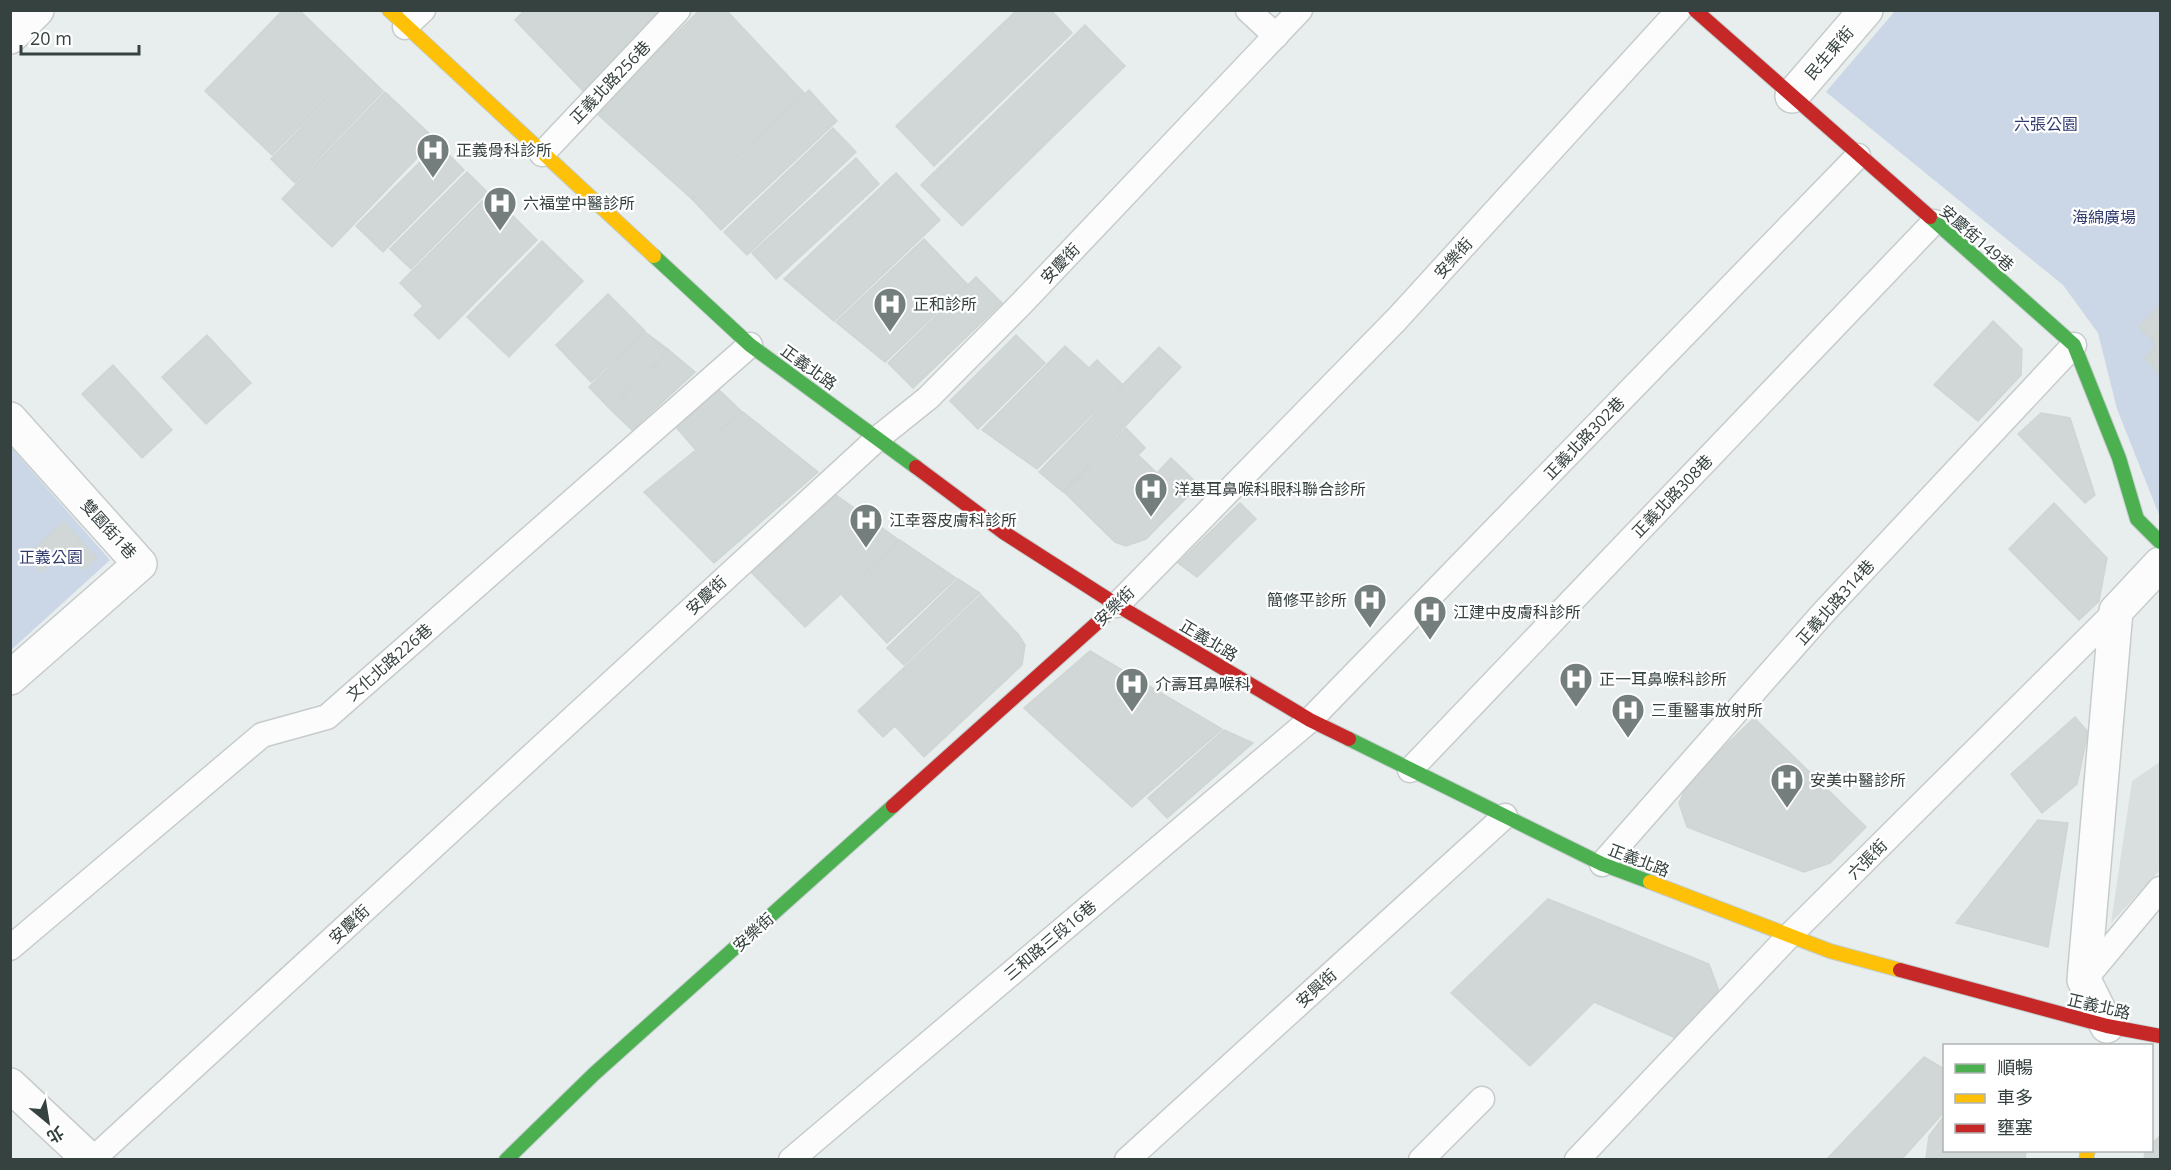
<svg xmlns="http://www.w3.org/2000/svg" width="2171" height="1170" viewBox="0 0 2171 1170" font-family="'Open Sans','Noto Sans TC',sans-serif">
<style>
.green{fill:#cbd6e6}
.parking{fill:#d9dfde}
.building{fill:#d1d7d6;stroke:#ced6d4;stroke-width:1.5}
.lines{fill:none;stroke-linecap:round;stroke-linejoin:round}
.lane-casing{stroke:#c6cccb;stroke-width:27}
.street-casing{stroke:#c6cccb;stroke-width:36}
.fast-casing{stroke:#c2cdcd;stroke-width:16}
.slow-casing{stroke:#c2cdcd;stroke-width:16}
.jam-casing{stroke:#c2cdcd;stroke-width:16}
.lane{stroke:#fcfcfc;stroke-width:24}
.street{stroke:#fcfcfc;stroke-width:33}
.fast{stroke:#4caf50;stroke-width:14}
.slow{stroke:#ffc107;stroke-width:14}
.jam{stroke:#c62828;stroke-width:14}
.labels{text-anchor:middle;stroke-width:4.5;stroke-linejoin:round;paint-order:stroke}
.street-label{font-size:16px;fill:#364240;stroke:#fff}
.park-label{font-size:16px;fill:#313a6c;stroke:#fff}
.poi-label{font-size:16px;fill:#364240;stroke:#fff;text-anchor:start}
</style>
<rect width="100%" height="100%" fill="#e8eeed"/>
<!-- green -->
<g class="green">
<path d="M1895 11H2160V517L2117 409 2098 333 2063 285 1826 92Z"/>
<path d="M10 446 110 560 11 650H10Z"/>
</g>
<!-- parking -->
<path class="parking" d="M2160 762V870L2111 923 2132 781Z"/>
<!-- building -->
<g class="building">
<path d="M283 10H299L358 67 272 155 205 91Z"/>
<path d="M525 10H670L583 91 515 20Z"/>
<path d="M700 10H726L804 93 692 199 595 112Z"/>
<path d="M1017 10H1051L1072 33 934 166 896 126Z"/>
<path d="M1085 25 1125 66 962 226 921 185Z"/>
<path d="M359 68 383 91 295 183 271 159Z"/>
<path d="M809 90 837 121 721 230 692 199Z"/>
<path d="M385 92 435 139 332 247 282 199Z"/>
<path d="M833 128 856 152 747 255 724 232Z"/>
<path d="M438 144 464 170 383 252 356 226Z"/>
<path d="M856 158 879 184 776 279 752 253Z"/>
<path d="M467 172 487 192 411 269 390 249Z"/>
<path d="M896 173 940 220 834 321 784 279Z"/>
<path d="M490 193 537 240 439 339 414 315 423 306 400 283Z"/>
<path d="M924 239 967 284 885 362 836 322Z"/>
<path d="M542 241 583 281 509 357 467 317Z"/>
<path d="M976 277 1002 303 913 388 888 363Z"/>
<path d="M608 294 645 331 591 382 556 345Z"/>
<path d="M2160 306V374L2145 358 2156 345 2139 326Z"/>
<path d="M1993 321 2022 349 2021 375 1978 421 1934 385Z"/>
<path d="M645 332 669 350 609 408 589 387Z"/>
<path d="M207 335 251 383 206 424 162 377Z"/>
<path d="M1016 335 1045 363 978 429 950 401Z"/>
<path d="M1065 346 1089 368 1097 360 1122 384 1037 469 982 430Z"/>
<path d="M1159 347 1181 367 1063 492 1039 472Z"/>
<path d="M670 351 695 372 632 430 610 409Z"/>
<path d="M113 365 172 430 142 458 82 394Z"/>
<path d="M719 390 742 412 695 449 676 427Z"/>
<path d="M743 412 818 472 714 563 644 492Z"/>
<path d="M2041 413 2070 418 2095 495 2085 503 2018 434Z"/>
<path d="M1126 428 1145 448 1138 455 1157 473 1171 458 1199 485 1146 539 1126 546 1115 542 1064 492Z"/>
<path d="M836 495 899 540 805 627 751 572Z"/>
<path d="M1240 503 1256 519 1197 577 1178 563Z"/>
<path d="M2054 503 2107 558 2099 601 2079 620 2009 549Z"/>
<path d="M64 522 96 558 83 570 66 550 41 572 27 555Z"/>
<path d="M900 540 956 578 887 643 842 595Z"/>
<path d="M958 579 980 593 904 665 887 648Z"/>
<path d="M981 595 1018 634 1025 645 1022 665 924 757 895 726 883 737 858 711Z"/>
<path d="M1090 651 1222 729 1132 807 1024 708Z"/>
<path d="M2075 717 2088 732 2077 784 2042 813 2011 774Z"/>
<path d="M1754 718 1866 827 1830 863 1804 872 1687 827 1679 803 1689 781Z"/>
<path d="M1224 730 1253 743 1167 818 1148 798Z"/>
<path d="M2038 820 2068 823 2048 947 1956 923Z"/>
<path d="M1548 899 1709 964 1720 994 1676 1038 1594 1002 1530 1066 1451 993Z"/>
<path d="M1924 1057 1944 1069V1112L1901 1160H1826Z"/>
<path d="M1944 1116V1150H2026L2025 1160H1912L1926 1159 1929 1136Z"/>
<path d="M2160 1136V1160H2144L2145 1150H2152V1143Z"/>
</g>
<g class="lines">
<!-- lane casing -->
<g class="lane-casing">
<g id="lane">
<path d="M1248 10 1276 36"/>
<path d="M405 27 423 10"/>
<path d="M542 154 678 10"/>
<path d="M1117 605 1397 319 1679 10"/>
<path d="M1410 770 1934 222"/>
<path d="M1602 864 1824 612 2074 345"/>
<path d="M10 948 262 735 327 717 750 345"/>
<path d="M2084 980 2160 889"/>
<path d="M92 1160 878 438 928 398 1021 304 1300 10"/>
<path d="M791 1160 1310 720 1858 156"/>
<path d="M1127 1160 1505 816"/>
<path d="M1421 1160 1482 1099"/>
<path d="M1577 1160 1790 935 2116 611"/>
</g>
</g>
<!-- street casing -->
<g class="street-casing">
<g id="street">
<path d="M10 37 37 10"/>
<path d="M1792 96 1866 10"/>
<path d="M10 419 140 564 10 678"/>
<path d="M2107 1026 2084 980 2116 611 2160 564"/>
<path d="M10 1085 90 1160"/>
</g>
</g>
<!-- fast casing -->
<g class="fast-casing">
<g id="fast">
<path d="M1930 217 2074 345 2119 458 2137 519 2160 542"/>
<path d="M654 256 750 345 916 467"/>
<path d="M1349 739 1602 864 1650 882"/>
<path d="M506 1160 594 1074 893 806"/>
</g>
</g>
<!-- slow casing -->
<g class="slow-casing">
<g id="slow">
<path d="M389 10 654 256"/>
<path d="M1650 882 1830 951 1900 970"/>
<path d="M2086 1160 2088 1150"/>
</g>
</g>
<!-- jam casing -->
<g class="jam-casing">
<g id="jam">
<path d="M1695 10 1930 217"/>
<path d="M916 467 1003 532 1117 605 1310 720 1349 739"/>
<path d="M893 806 1117 605"/>
<path d="M1900 970 2107 1026 2160 1036"/>
</g>
</g>
<!-- lane -->
<use href="#lane" class="lane"/>
<!-- street -->
<use href="#street" class="street"/>
<!-- fast -->
<use href="#fast" class="fast"/>
<!-- slow -->
<use href="#slow" class="slow"/>
<!-- jam -->
<use href="#jam" class="jam"/>
</g>
<!-- icons -->
<defs>
<g id="hospital-pin" transform="scale(1.725)"><path d="M0 17L-7.5 6A9.5 9.5 0 1 1 7.5 6Z" fill="#747e7d" stroke="#fff"/><path d="M-5-5h3v3.5h4V-5h3V5h-3V1.5h-4V5h-3Z" fill="#fff"/></g>
</defs>
<g fill-rule="evenodd">
<use href="#hospital-pin" x="433" y="150"/>
<use href="#hospital-pin" x="500" y="203"/>
<use href="#hospital-pin" x="890" y="304"/>
<use href="#hospital-pin" x="1151" y="489"/>
<use href="#hospital-pin" x="866" y="520"/>
<use href="#hospital-pin" x="1370" y="600"/>
<use href="#hospital-pin" x="1430" y="612"/>
<use href="#hospital-pin" x="1576" y="679"/>
<use href="#hospital-pin" x="1132" y="684"/>
<use href="#hospital-pin" x="1628" y="710"/>
<use href="#hospital-pin" x="1787" y="780"/>
</g>
<g class="labels">
<!-- street labels -->
<g class="street-label">
<text transform="translate(1829 53) rotate(-49)" y="6">民生東街</text>
<text transform="translate(610 82) rotate(-46)" y="6">正義北路256巷</text>
<text transform="translate(1977 238) rotate(41)" y="6">安慶街149巷</text>
<text transform="translate(1453 258) rotate(-48)" y="6">安樂街</text>
<text transform="translate(1060 263) rotate(-46)" y="6">安慶街</text>
<text transform="translate(809 367) rotate(36)" y="6">正義北路</text>
<text transform="translate(1584 438) rotate(-46)" y="6">正義北路302巷</text>
<text transform="translate(1672 496) rotate(-46)" y="6">正義北路308巷</text>
<text transform="translate(109 529) rotate(48)" y="6">雙園街1巷</text>
<text transform="translate(706 595) rotate(-43)" y="6">安慶街</text>
<text transform="translate(1835 602) rotate(-48)" y="6">正義北路314巷</text>
<text transform="translate(1114 606) rotate(-44)" y="6">安樂街</text>
<text transform="translate(1209 640) rotate(31)" y="6">正義北路</text>
<text transform="translate(389 662) rotate(-41)" y="6">文化北路226巷</text>
<text transform="translate(1867 859) rotate(-45)" y="6">六張街</text>
<text transform="translate(1639 860) rotate(21)" y="6">正義北路</text>
<text transform="translate(349 924) rotate(-43)" y="6">安慶街</text>
<text transform="translate(753 932) rotate(-42)" y="6">安樂街</text>
<text transform="translate(1050 940) rotate(-40)" y="6">三和路三段16巷</text>
<text transform="translate(1316 988) rotate(-42)" y="6">安興街</text>
<text transform="translate(2099 1006) rotate(13)" y="6">正義北路</text>
</g>
<!-- park labels -->
<g class="park-label">
<text x="2046" y="130">六張公園</text>
<text x="2104" y="223">海綿廣場</text>
<text x="51" y="563">正義公園</text>
</g>
<!-- poi labels -->
<g class="poi-label">
<text x="456" y="156">正義骨科診所</text>
<text x="523" y="209">六福堂中醫診所</text>
<text x="913" y="310">正和診所</text>
<text x="1174" y="495">洋基耳鼻喉科眼科聯合診所</text>
<text x="889" y="526">江幸蓉皮膚科診所</text>
<text x="1347" y="606" text-anchor="end">簡修平診所</text>
<text x="1453" y="618">江建中皮膚科診所</text>
<text x="1599" y="685">正一耳鼻喉科診所</text>
<text x="1155" y="690">介壽耳鼻喉科</text>
<text x="1651" y="716">三重醫事放射所</text>
<text x="1810" y="786">安美中醫診所</text>
</g>
</g>
<!-- border -->
<rect width="2171" height="1170" fill="none" stroke="#364240" stroke-width="24"/>
<!-- legend -->
<rect x="1943" y="1044" width="210" height="108" fill="#ffffff" stroke="#afb3b3" stroke-width="1.5"/>
<rect x="1955" y="1064" width="30" height="9" fill="#4caf50" stroke="#afb3b3" stroke-width="1.5"/>
<text x="1997" y="1074" font-size="18" fill="#364240">順暢</text>
<rect x="1955" y="1094" width="30" height="9" fill="#ffc107" stroke="#afb3b3" stroke-width="1.5"/>
<text x="1997" y="1104" font-size="18" fill="#364240">車多</text>
<rect x="1955" y="1124" width="30" height="9" fill="#c62828" stroke="#afb3b3" stroke-width="1.5"/>
<text x="1997" y="1134" font-size="18" fill="#364240">壅塞</text>
<!-- north arrow -->
<g transform="translate(48 1122) rotate(150)" stroke="#ffffff" stroke-width="4.5" paint-order="stroke">
<path d="M0-4.5L10 22L0 15L-10 22Z" fill="#364240"/>
<text y="-9" font-size="16" font-weight="bold" text-anchor="middle" fill="#364240">北</text>
</g>
<!-- scale -->
<path d="M21 45v9h118v-9" fill="none" stroke="#364240" stroke-width="3"/>
<text x="30" y="45" font-size="18" fill="#364240" stroke="#ffffff" stroke-width="4.5" paint-order="stroke">20 m</text>
</svg>
